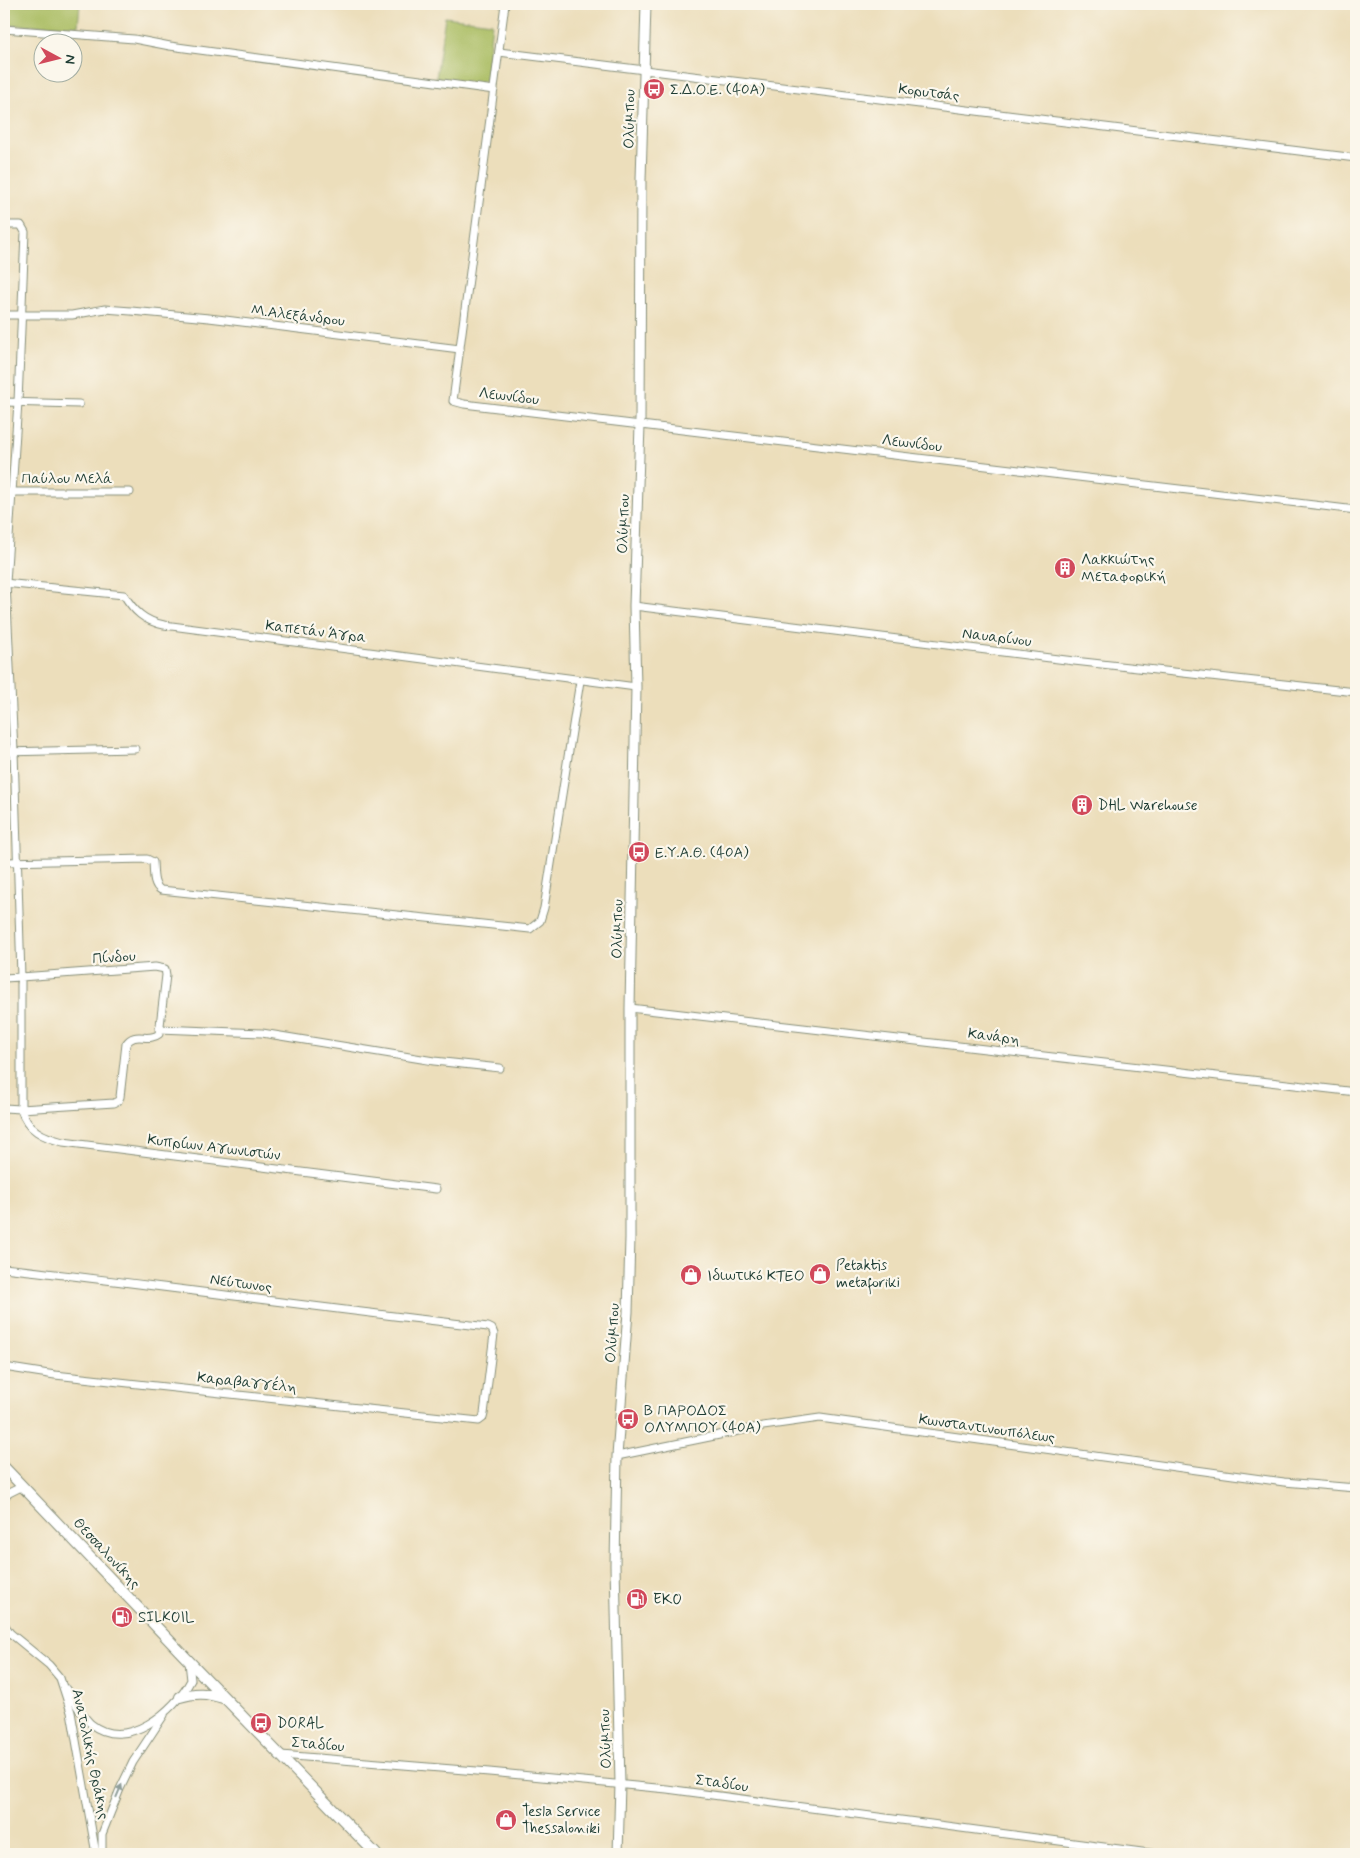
<svg xmlns="http://www.w3.org/2000/svg" width="1360" height="1858" viewBox="0 0 1360 1858" font-family="Mynerve,sans-serif">
<style>
.green{fill:#a9bc60;stroke:#647c4a}
.lines{fill:none;stroke-linecap:round;stroke-linejoin:round}
.minor-casing{stroke:#868e78;stroke-width:9}
.tertiary-casing{stroke:#868e78;stroke-width:11}
.secondary-casing{stroke:#868e78;stroke-width:12}
.minor{stroke:#fff;stroke-width:7}
.tertiary{stroke:#fff;stroke-width:9}
.secondary{stroke:#fff;stroke-width:10}
.oneway{fill:#8f9e9a}
.labels{text-anchor:middle;stroke-width:4.5;stroke-linejoin:round;paint-order:stroke}
.poi-label{font-size:15px;fill:#1f3d34;stroke:#fbf7ec;text-anchor:start}
.street-label{font-size:15px;fill:#1f3d34;stroke:#fbf7ec}
</style>
<rect width="100%" height="100%" fill="#fbf7ec"/>
<filter id="ink" filterUnits="userSpaceOnUse"><feTurbulence type="fractalNoise" baseFrequency=".02" numOctaves="2"/><feDisplacementMap in="SourceGraphic" scale="10" xChannelSelector="R" yChannelSelector="G"/><feConvolveMatrix kernelMatrix="1 2 1 2 8 2 1 2 1" color-interpolation-filters="sRGB"/></filter>
<filter id="wash" filterUnits="userSpaceOnUse"><feTurbulence type="fractalNoise" baseFrequency=".0096" numOctaves="4" result="noise"/><feDisplacementMap in="SourceGraphic" scale="20" xChannelSelector="R" yChannelSelector="G"/><feGaussianBlur stdDeviation="1.12" result="paint"/><feColorMatrix in="noise" values="0 0 0 0 0 0 0 0 0 0 0 0 0 0 0 0 0 1.4 0 .05"/><feComposite in="paint" operator="in"/></filter>
<g filter="url(#wash)">
<rect width="100%" height="100%" fill="#ecdebb"/>
<!-- green -->
<g class="green">
<path d="M4 4H80L78 26 4 25Z"/>
<path d="M445 17 492 23 486 80 478 84 436 78Z"/>
</g>
</g>
<g filter="url(#ink)">
<g class="lines">
<!-- minor casing -->
<g class="minor-casing">
<g id="minor">
<path d="M505 4 453 401 464 404 1356 510"/>
<path d="M4 29 134 39 170 46 494 90"/>
<path d="M499 52 1356 158"/>
<path d="M4 225H21L25 232 18 402 6 583 14 751 21 977V1109L114 1103 118 1101 120 1097 126 1044C135 1030 148 1043 159 1034L166 975 165 969 155 967 21 977 4 978"/>
<path d="M4 315H72L105 309 131 311 209 318 460 349"/>
<path d="M4 402 79 404"/>
<path d="M4 492H130"/>
<path d="M4 583 124 595C134 611 144 621 164 625L636 687"/>
<path d="M634 606 1074 661 1356 692"/>
<path d="M4 752 135 749"/>
<path d="M4 862 147 859 153 862C154 871 152 885 161 890L530 929 540 921 544 908 580 681"/>
<path d="M630 1008 1356 1092"/>
<path d="M159 1029 262 1033 434 1061 500 1068"/>
<path d="M4 1108 21 1109C27 1130 43 1137 63 1142L436 1189"/>
<path d="M4 1268C165 1286 326 1309 488 1327L492 1329 494 1334 484 1414 483 1418 479 1421 55 1375 4 1367"/>
<path d="M617 1456 763 1426 820 1418 1284 1482 1356 1488"/>
<path d="M4 1498 9 1493 23 1486"/>
<path d="M4 1624 10 1633 49 1665 60 1678 71 1712 96 1854"/>
<path d="M67 1689C74 1701 81 1715 91 1724 126 1752 175 1711 191 1680L189 1662"/>
<path d="M281 1755 489 1772 667 1789 1157 1854"/>
<path d="M102 1854V1834L120 1789 133 1762 164 1715"/>
</g>
</g>
<!-- tertiary casing -->
<g class="tertiary-casing">
<path id="tertiary" d="M618 1854 620 1784 615 1565 617 1456 628 1312 630 1238V1008L636 687 634 606 640 425 641 180 646 4"/>
</g>
<!-- secondary casing -->
<g class="secondary-casing">
<g id="secondary">
<path d="M4 1467 189 1661 376 1854"/>
<path d="M180 1697C196 1692 207 1693 223 1698"/>
</g>
</g>
<!-- minor -->
<use href="#minor" class="minor"/>
<!-- tertiary -->
<use href="#tertiary" class="tertiary"/>
<!-- secondary -->
<use href="#secondary" class="secondary"/>
</g>
<!-- one-way arrows -->
<defs><path id="oneway-solid" d="M-6-.8H1V-3.2L6.5 0L1 3.2V.8H-6Z" transform="scale(1.25)"/></defs>
<use class="oneway" href="#oneway-solid" transform="translate(119 1791) rotate(-67)"/>
</g>
<!-- icons -->
<defs>
<g id="bus-disc" transform="scale(1.125)"><circle r="9.5" fill="#d1495b" stroke="#fbf7ec"/><path d="M-5-6H5V4H4V6H2V4H-2V6H-4V4H-5ZM-3.5-4V0h7V-4ZM-3.5 1.2v1.5H-2V1.2ZM2 1.2v1.5H3.5V1.2Z" fill="#fff"/></g>
<g id="building-disc" transform="scale(1.125)"><circle r="9.5" fill="#d1495b" stroke="#fbf7ec"/><path d="M-4-6H4V6H1V3H-1V6H-4ZM-2.5-4.3h1.7v1.8h-1.7ZM.8-4.3h1.7v1.8H.8ZM-2.5-1h1.7V.8h-1.7ZM.8-1h1.7V.8H.8Z" fill="#fff"/></g>
<g id="shop-disc" transform="scale(1.125)"><circle r="9.5" fill="#d1495b" stroke="#fbf7ec"/><path d="M-5-2.5h2.3a2.7 3.5 0 0 1 5.4 0H5L5.5 6h-11ZM-1.5-2.5h3a1.5 2.3 0 0 0-3 0Z" fill="#fff"/></g>
<g id="fuel-disc" transform="scale(1.125)"><circle r="9.5" fill="#d1495b" stroke="#fbf7ec"/><path d="M-5.5-6h7V0h2V4h1.3V-2.5L3-4.5l.8-.8L6-3V5H2.5V1h-1V6h-7ZM-4.2-4.7v3.2H.2V-4.7Z" fill="#fff"/></g>
</defs>
<g fill-rule="evenodd">
<use href="#bus-disc" x="654" y="89"/>
<use href="#building-disc" x="1065" y="568"/>
<use href="#building-disc" x="1082" y="805"/>
<use href="#bus-disc" x="639" y="852"/>
<use href="#shop-disc" x="820" y="1274"/>
<use href="#shop-disc" x="691" y="1275"/>
<use href="#bus-disc" x="628" y="1419"/>
<use href="#fuel-disc" x="637" y="1599"/>
<use href="#fuel-disc" x="122" y="1617"/>
<use href="#bus-disc" x="261" y="1723"/>
<use href="#shop-disc" x="506" y="1820"/>
</g>
<g class="labels">
<!-- poi labels -->
<g class="poi-label">
<text x="670" y="94">Σ.Δ.Ο.Ε. (40Α)</text>
<text x="1081" y="564">Λακκιώτης<tspan x="1081" dy="17">Μεταφορική</tspan></text>
<text x="1098" y="810">DHL Warehouse</text>
<text x="655" y="857">Ε.Υ.Α.Θ. (40Α)</text>
<text x="836" y="1270">Petaktis<tspan x="836" dy="17">metaforiki</tspan></text>
<text x="707" y="1280">Ιδιωτικό ΚΤΕΟ</text>
<text x="644" y="1415">Β ΠΑΡΟΔΟΣ<tspan x="644" dy="17">ΟΛΥΜΠΟΥ (40Α)</tspan></text>
<text x="653" y="1604">EKO</text>
<text x="138" y="1622">SILKOIL</text>
<text x="277" y="1728">DORAL</text>
<text x="522" y="1816">Tesla Service<tspan x="522" dy="17">Thessaloniki</tspan></text>
</g>
<!-- street labels -->
<g class="street-label">
<text transform="translate(929 92) rotate(7)" y="5">Κορυτσάς</text>
<text transform="translate(629 119) rotate(-89)" y="5">Ολύμπου</text>
<text transform="translate(298 315) rotate(7)" y="5">Μ.Αλεξάνδρου</text>
<text transform="translate(509 396) rotate(7)" y="5">Λεωνίδου</text>
<text transform="translate(912 443) rotate(7)" y="5">Λεωνίδου</text>
<text x="67" y="483">Παύλου Μελά</text>
<text transform="translate(623 524) rotate(-88)" y="5">Ολύμπου</text>
<text transform="translate(316 631) rotate(7)" y="5">Καπετάν Άγρα</text>
<text transform="translate(997 637) rotate(7)" y="5">Ναυαρίνου</text>
<text transform="translate(617 929) rotate(-89)" y="5">Ολύμπου</text>
<text transform="translate(114 957) rotate(-4)" y="5">Πίνδου</text>
<text transform="translate(994 1036) rotate(7)" y="5">Κανάρη</text>
<text transform="translate(214 1147) rotate(7)" y="5">Κυπρίων Αγωνιστών</text>
<text transform="translate(241 1283) rotate(8)" y="5">Νεύτωνος</text>
<text transform="translate(612 1333) rotate(-86)" y="5">Ολύμπου</text>
<text transform="translate(247 1382) rotate(6)" y="5">Καραβαγγέλη</text>
<text transform="translate(987 1428) rotate(8)" y="5">Κωνσταντινουπόλεως</text>
<text transform="translate(107 1553) rotate(47)" y="5">Θεσσαλονίκης</text>
<text transform="translate(605 1739) rotate(-92)" y="5">Ολύμπου</text>
<text transform="translate(318 1744) rotate(5)" y="5">Σταδίου</text>
<text transform="translate(91 1754) rotate(78)" y="5">Ανατολικής Θράκης</text>
<text transform="translate(722 1783) rotate(8)" y="5">Σταδίου</text>
</g>
</g>
<!-- margin -->
<rect width="1360" height="1858" fill="none" stroke="#fbf7ec" stroke-width="20"/>
<!-- north arrow -->
<g transform="translate(58 58) rotate(97)"><circle r="24" fill="#fbf7ec" stroke="#a3ada2"/>
<path d="M0-4L9 19L0 12L-9 19Z" fill="#d1495b"/>
<text y="-8" font-size="14" font-weight="bold" text-anchor="middle" fill="#1f3d34">N</text>
</g>
</svg>
